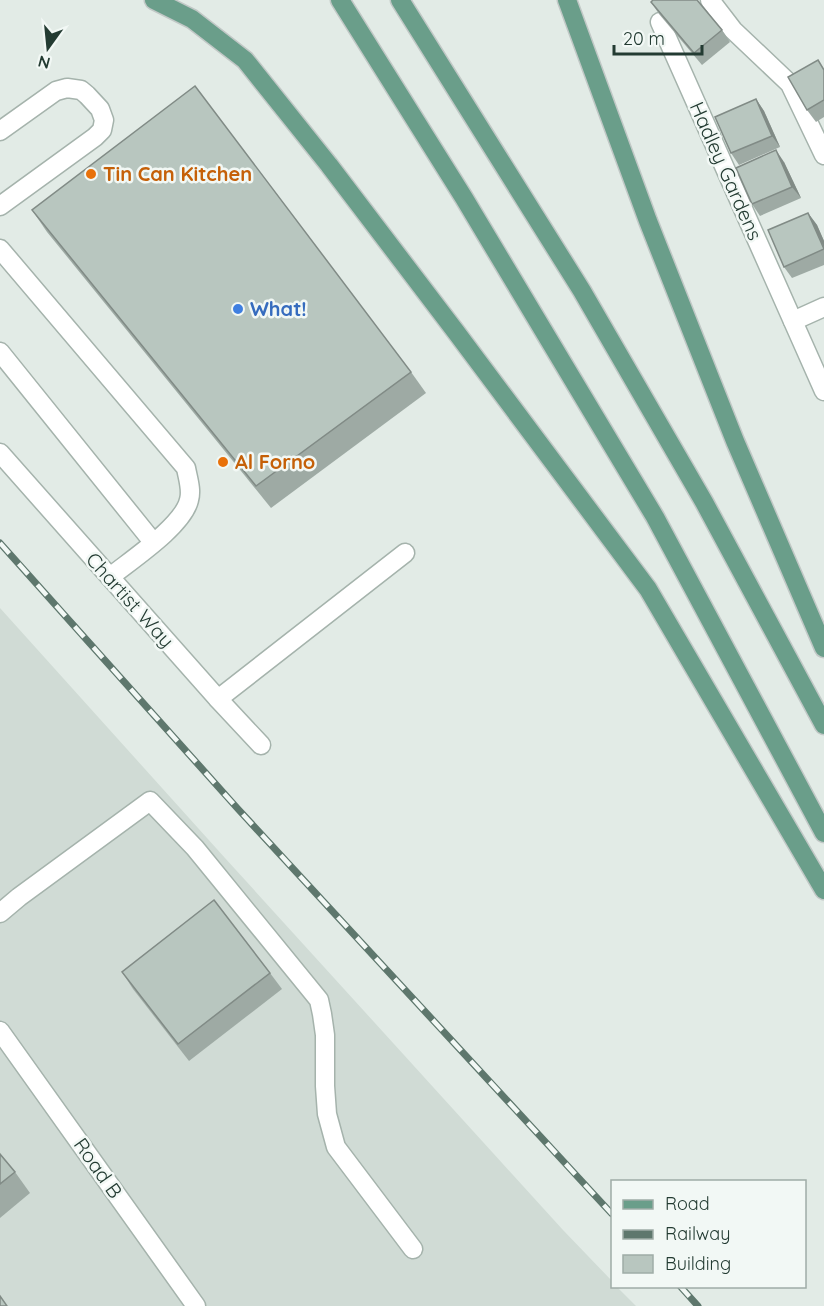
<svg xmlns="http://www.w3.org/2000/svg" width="824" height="1306" viewBox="0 0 824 1306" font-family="Quicksand,sans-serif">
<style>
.built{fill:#d0dbd5}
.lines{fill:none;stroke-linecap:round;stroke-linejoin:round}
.minor-casing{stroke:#a5b3ac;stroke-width:21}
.major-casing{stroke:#c1c8c6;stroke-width:21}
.minor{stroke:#fff;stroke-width:18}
.major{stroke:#6a9e8a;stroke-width:18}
.rail-casing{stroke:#5e776d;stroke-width:7}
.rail{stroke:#f2f8f5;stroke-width:4.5;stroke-dasharray:14;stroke-linecap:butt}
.wall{fill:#9eaaa4}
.shaded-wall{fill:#818b86}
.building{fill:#b8c6bf;stroke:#818b86;stroke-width:1.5}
.food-dot{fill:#e8710a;stroke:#f2f8f5;stroke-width:2}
.shop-dot{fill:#3f7fe0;stroke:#f2f8f5;stroke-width:2}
.labels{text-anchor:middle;stroke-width:5;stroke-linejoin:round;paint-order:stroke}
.street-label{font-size:20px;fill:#233b32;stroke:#f2f8f5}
.food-label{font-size:20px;font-weight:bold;fill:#c56008;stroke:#f2f8f5;text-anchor:start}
.shop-label{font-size:20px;font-weight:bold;fill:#366cbe;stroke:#f2f8f5;text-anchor:start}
</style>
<rect width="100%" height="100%" fill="#e2ebe6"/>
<!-- built -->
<path class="built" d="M0 608 225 858 563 1230 612 1281V1286L617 1287 636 1306H0Z"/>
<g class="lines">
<!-- minor casing -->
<g class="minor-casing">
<g id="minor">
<path d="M710 0 733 30 790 84 824 155"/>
<path d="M660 22 824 391"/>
<path d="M0 131 56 91 67 88 81 90 87 95 100 109 104 120 102 130 95 137 0 206"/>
<path d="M0 249 186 468C188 479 192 490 189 500 183 526 131 560 110 577"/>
<path d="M793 321 824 307"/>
<path d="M0 352 153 542"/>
<path d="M0 453 218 699 261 745"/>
<path d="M218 699 405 553"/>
<path d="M0 913 19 897 150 801 195 848 319 1000 322 1014 325 1035V1086L327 1114 336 1147 413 1249"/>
<path d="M0 1031 196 1306"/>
</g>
</g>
<!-- major casing -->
<g class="major-casing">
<g id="major">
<path d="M154 0 192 19 245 60 329 165 456 332 648 589 824 890"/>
<path d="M340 0 464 198 655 517 824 833"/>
<path d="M400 0 582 291 704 502 824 725"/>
<path d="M567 0 648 221 735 441 824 648"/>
</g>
</g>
<!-- minor -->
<use href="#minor" class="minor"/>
<!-- major -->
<use href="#major" class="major"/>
<!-- rail casing -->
<g class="rail-casing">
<g id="rail">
<path d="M0 543 238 809 612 1214"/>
<path d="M680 1286 698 1306"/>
</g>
</g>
<!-- rail -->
<use href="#rail" class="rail"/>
</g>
<!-- wall -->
<g class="wall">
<path d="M651 2 722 30 730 42 702 65 659 14Z"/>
<path d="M824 68V117L816 122 807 110Z"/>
<path d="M756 99 764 111 780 147 739 165 731 153Z"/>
<path d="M784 162 801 198 760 216 752 204Z"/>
<path d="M32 210 411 372 426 393 271 508 47 232Z"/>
<path d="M808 213 817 225 824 241V265L792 278 784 267Z"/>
<path d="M122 972 270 973 282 989 189 1061 133 989Z"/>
<path d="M0 1154 15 1172 30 1193 0 1218Z"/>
</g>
<!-- shaded-wall -->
<g class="shaded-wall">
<path d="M756 99 764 111 780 147 772 136Z"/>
<path d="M776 150 784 162 801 198 792 187Z"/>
<path d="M808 213 817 225 824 241V248Z"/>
</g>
<!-- building -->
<g class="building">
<path d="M653 0H697L722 30 694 53 651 2Z"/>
<path d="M818 60 824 70V100L807 110 788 77Z"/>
<path d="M195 86 411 372 256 486 32 210Z"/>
<path d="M756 99 772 136 731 153 715 117Z"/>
<path d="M776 150 792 187 752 204 736 168Z"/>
<path d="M808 213 824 249 784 267 768 230Z"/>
<path d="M214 900 270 973 178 1044 122 972Z"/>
<path d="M0 1154 15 1172 0 1184Z"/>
<path d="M0 1296 7 1306H0Z"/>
</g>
<!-- markers -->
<g class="food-dot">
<circle cx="91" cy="174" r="6"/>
<circle cx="223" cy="462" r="6"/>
</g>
<circle class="shop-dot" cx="238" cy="309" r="6"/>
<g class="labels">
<!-- street labels -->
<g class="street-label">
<text transform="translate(726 171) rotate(66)" y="7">Hadley Gardens</text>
<text transform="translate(130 600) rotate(48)" y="7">Chartist Way</text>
<text transform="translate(98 1168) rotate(55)" y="7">Road B</text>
</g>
<!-- food labels -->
<g class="food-label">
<text x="103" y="181">Tin Can Kitchen</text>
<text x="235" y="469">Al Forno</text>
</g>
<!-- shop labels -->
<g class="shop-label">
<text x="250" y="316">What!</text>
</g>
</g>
<!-- legend -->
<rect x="611" y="1180" width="195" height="108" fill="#f2f8f5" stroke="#9faca7" stroke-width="1.5"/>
<rect x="623" y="1200" width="30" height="9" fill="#6a9e8a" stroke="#9faca7" stroke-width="1.5"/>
<text x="665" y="1210" font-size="18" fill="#233b32">Road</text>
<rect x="623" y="1230" width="30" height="9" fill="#5e776d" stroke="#9faca7" stroke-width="1.5"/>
<text x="665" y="1240" font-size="18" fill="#233b32">Railway</text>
<rect x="623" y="1255" width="30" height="18" fill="#b8c6bf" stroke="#9faca7" stroke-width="1.5"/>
<text x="665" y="1270" font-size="18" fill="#233b32">Building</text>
<!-- north arrow -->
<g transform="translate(48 48) rotate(195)" stroke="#f2f8f5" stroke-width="4.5" paint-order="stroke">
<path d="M0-4.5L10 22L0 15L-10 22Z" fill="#233b32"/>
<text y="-9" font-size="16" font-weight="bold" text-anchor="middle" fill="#233b32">N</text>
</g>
<!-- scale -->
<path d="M614 45v9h88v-9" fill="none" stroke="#233b32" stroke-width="3"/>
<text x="623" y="45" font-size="18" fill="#233b32" stroke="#f2f8f5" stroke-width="4.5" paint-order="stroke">20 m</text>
</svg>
